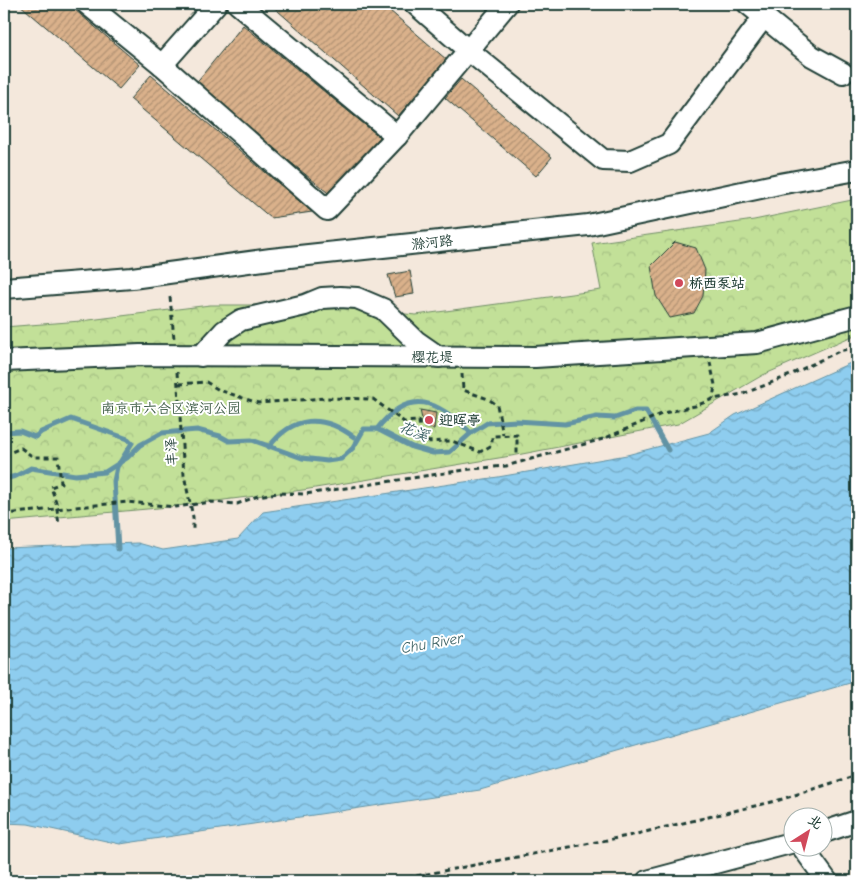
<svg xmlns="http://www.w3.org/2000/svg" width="861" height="885" viewBox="0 0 861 885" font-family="'Comic Neue','LXGW WenKai TC',sans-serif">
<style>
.park{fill:url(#park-crowns);stroke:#708e66}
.water{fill:url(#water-waves);stroke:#6293a4}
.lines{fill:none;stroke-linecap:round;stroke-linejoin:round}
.stream{stroke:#6293a4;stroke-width:5}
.building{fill:url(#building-hatch);stroke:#1f3d34}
.minor-casing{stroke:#1f3d34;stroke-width:24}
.path{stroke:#1f3d34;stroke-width:3;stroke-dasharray:5 4;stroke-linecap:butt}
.minor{stroke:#fff;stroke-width:20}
.path-bridge{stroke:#1f3d34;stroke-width:3;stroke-dasharray:5 4;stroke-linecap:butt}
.poi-dot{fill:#d1495b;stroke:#fff;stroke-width:2}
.labels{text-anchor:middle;stroke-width:4;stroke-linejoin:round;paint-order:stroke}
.street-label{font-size:14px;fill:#1f3d34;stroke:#fff}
.poi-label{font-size:14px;font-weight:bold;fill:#1f3d34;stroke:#fff;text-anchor:start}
.park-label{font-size:14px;fill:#405e48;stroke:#fff}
.water-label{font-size:15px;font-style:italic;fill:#3b6163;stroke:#fff}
</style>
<defs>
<pattern id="park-crowns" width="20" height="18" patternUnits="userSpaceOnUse" patternTransform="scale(1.25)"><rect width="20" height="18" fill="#c2e098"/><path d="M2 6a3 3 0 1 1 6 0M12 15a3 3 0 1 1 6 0" fill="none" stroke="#a6c184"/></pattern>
<pattern id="water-waves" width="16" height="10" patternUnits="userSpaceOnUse" patternTransform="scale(1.25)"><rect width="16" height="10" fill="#8ecdef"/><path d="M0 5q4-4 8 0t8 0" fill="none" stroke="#73a8c2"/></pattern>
<pattern id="building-hatch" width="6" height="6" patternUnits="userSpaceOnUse" patternTransform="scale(1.25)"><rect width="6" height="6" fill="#dab18b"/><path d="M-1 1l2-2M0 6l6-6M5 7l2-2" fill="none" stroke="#b09172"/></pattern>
</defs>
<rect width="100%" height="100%" fill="#f4e8dc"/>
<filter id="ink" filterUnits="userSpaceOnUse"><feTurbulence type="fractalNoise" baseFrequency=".02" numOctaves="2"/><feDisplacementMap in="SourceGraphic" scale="10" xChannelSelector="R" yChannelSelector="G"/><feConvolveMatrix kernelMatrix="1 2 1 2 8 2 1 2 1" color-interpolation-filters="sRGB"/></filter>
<g filter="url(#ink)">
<!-- park -->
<path class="park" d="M857 199V334L763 375 678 424 517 455 303 490 169 507 4 522V327L81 321 210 305H313L416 315 601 290 592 243 754 220Z"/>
<!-- water -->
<path class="water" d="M857 360V681L480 790 120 844 28 824 4 823V548L138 543 163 550 238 539 263 512 498 477 627 455 709 433 735 415Z"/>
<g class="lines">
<!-- stream -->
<g class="stream">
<path d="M377 429C410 386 438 401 471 433"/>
<path d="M4 432 20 431 35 437 41 432 71 419 128 439 132 443 117 467 114 481 118 549"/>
<path d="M269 447C293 415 323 414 354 437"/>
<path d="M4 479 16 476 31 468 75 475 105 472 127 458 140 445 162 433 197 430 220 436 229 441 252 440 302 458 327 461 341 459 353 448 364 429H377L412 447 433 453 450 452 471 433 487 423 516 421 565 424 597 417 615 418 635 411H646L668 450"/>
</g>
</g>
<!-- building -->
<g class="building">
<path d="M19 4H68L140 65 119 89Z"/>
<path d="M270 4H382L447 60 398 116Z"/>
<path d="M243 25 381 138 333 197 195 84Z"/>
<path d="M151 75 312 212 271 218 130 99Z"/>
<path d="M461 79 552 157 536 176 445 98Z"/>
<path d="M675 242 696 248 705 270 703 296 694 313 670 318 656 296 651 266Z"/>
<path d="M410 271 414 294 395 297 388 275Z"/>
<path d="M420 410 436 413 434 429 424 428Z"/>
</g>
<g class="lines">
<!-- minor casing -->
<g class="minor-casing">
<g id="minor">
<path d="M87 4 162 65 327 210 397 136 507 4"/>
<path d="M238 4 397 136"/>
<path d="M415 4 468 50 603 160 630 161 669 144 763 18"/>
<path d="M748 4 812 56 843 73"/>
<path d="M162 65 216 4"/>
<path d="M4 288 132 278 271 259 588 225 779 184 857 170"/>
<path d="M201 356 224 331 241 320 305 305 322 298 340 297 357 298 383 309 416 341 439 357"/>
<path d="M4 361 140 355 535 357 757 343 857 316"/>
<path d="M824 832 857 821"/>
<path d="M803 848 827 881"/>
<path d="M647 881 794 842"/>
</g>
</g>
<!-- path -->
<g class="path">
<path d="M170 297 174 339"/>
<path d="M710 362 715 385 713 399"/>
<path d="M177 372 184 475 193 517V530"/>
<path d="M462 374 463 390 488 399 497 405 503 435"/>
<path d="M179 384 206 382 219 390 258 403 326 398 373 399 404 422 419 421 421 442 452 441 480 452 492 445V436L517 435V455"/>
<path d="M4 514 128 502 176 507 211 502 237 504 258 496 277 493 306 494 471 469 506 466 603 439 664 413 695 406 713 399 743 394 788 376 839 351 857 347"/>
<path d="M390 881 628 836 776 801 857 775"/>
</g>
<!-- minor -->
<use href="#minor" class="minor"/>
<!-- path-bridge -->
<path class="path-bridge" d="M4 455 21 448 33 457H58L61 483 51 487 56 502 59 525"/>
</g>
</g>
<!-- markers -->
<g class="poi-dot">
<circle cx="679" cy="283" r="5"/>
<circle cx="429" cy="420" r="5"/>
</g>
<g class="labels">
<!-- street labels -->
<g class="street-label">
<text transform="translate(432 242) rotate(-6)" y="5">滁河路</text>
<text x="432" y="362">樱花堤</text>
<text transform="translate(171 452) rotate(-93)" y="5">丰泽</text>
</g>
<!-- poi labels -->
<g class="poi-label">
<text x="689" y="288">桥西泵站</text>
<text x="439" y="425">迎晖亭</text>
</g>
<!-- park labels -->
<g class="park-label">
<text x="171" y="413">南京市六合区滨河公园</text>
</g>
<!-- water labels -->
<g class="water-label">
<text transform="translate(414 431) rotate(23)" y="5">花溪</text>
<text transform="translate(432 643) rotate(-10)" y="5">Chu River</text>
</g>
</g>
<!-- margin -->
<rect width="861" height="885" fill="none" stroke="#fff" stroke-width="20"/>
<rect x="10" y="10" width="841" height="865" fill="none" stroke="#1f3d34" stroke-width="2" filter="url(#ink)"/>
<!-- north arrow -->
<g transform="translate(808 832) rotate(36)"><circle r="24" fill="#ffffff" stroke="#a5b1ae"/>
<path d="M0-4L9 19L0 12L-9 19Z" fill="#d1495b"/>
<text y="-8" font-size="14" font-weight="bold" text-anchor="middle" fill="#1f3d34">北</text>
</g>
</svg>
